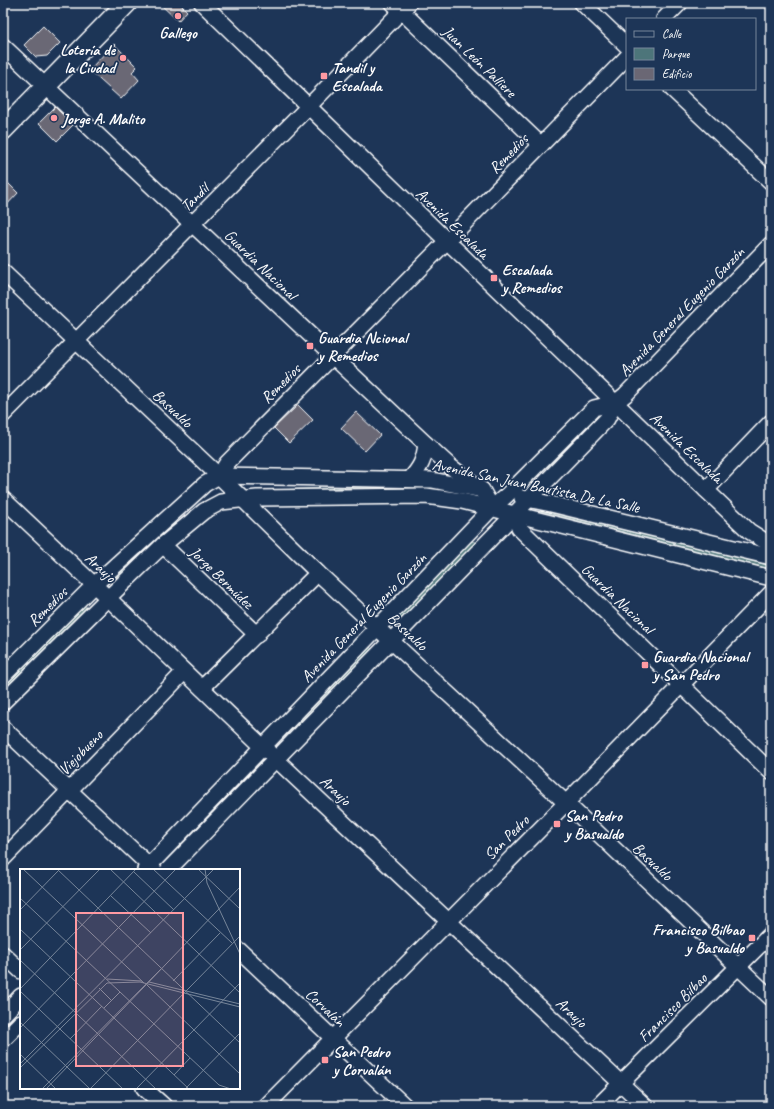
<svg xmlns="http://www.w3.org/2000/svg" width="774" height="1109" viewBox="0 0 774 1109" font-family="Caveat,sans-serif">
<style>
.green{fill:#4d757a;stroke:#a6babc}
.building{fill:#6a6774;stroke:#fff}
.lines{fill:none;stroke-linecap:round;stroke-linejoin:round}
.minor-casing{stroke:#fff;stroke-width:18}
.major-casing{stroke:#fff;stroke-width:22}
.minor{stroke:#1d3557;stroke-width:15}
.major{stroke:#1d3557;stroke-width:19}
.poi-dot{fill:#ff9aa2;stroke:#1d3557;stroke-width:1.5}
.labels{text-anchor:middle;stroke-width:3.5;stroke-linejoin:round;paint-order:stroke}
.poi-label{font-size:16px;font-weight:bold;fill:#fff;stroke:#1d3557;text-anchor:start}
.street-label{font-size:16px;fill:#fff;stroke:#1d3557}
.inset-road{fill:none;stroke:#77869a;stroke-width:1}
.view{fill:#ff9aa2;fill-opacity:0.15;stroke:#ff9aa2;stroke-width:2}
.inset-edge{fill:none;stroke:#fff;stroke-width:2}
</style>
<rect width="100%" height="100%" fill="#1d3557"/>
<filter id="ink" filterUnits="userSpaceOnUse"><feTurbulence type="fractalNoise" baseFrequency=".025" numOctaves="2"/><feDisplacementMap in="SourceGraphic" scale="8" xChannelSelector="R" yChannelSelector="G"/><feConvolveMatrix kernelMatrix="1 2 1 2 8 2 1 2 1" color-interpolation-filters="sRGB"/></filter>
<g filter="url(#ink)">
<!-- green -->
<g class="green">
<path d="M597 414 600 417 549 468 546 465Z"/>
<path d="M431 484 433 487 275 493 274 491 275 490Z"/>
<path d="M543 509 771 566V569L540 511Z"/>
<path d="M176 520 178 524 117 579 114 576Z"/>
<path d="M471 541 475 542 476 545 402 622 399 620 398 615Z"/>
<path d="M84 605 87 609 3 696V683Z"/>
<path d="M366 647H370L372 649 286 738 284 735Z"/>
<path d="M254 767 256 769 170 858 168 855Z"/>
</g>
<!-- building -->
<g class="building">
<path d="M159 3H179L187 11 178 21Z"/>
<path d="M43 26 60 43 47 56 36 57 24 45Z"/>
<path d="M114 44 137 67 132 72 139 80 121 99 89 70Z"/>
<path d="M55 107 73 125 57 141 39 123Z"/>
<path d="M3 178 18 193 3 209Z"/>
<path d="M298 405 313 420 289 443 274 428Z"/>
<path d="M356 412 380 435 365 451 341 428Z"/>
</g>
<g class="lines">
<!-- minor casing -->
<g class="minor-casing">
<g id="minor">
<path d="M202 3 447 241 706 490 749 531 771 545"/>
<path d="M393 3 541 145"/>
<path d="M582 3 627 46"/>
<path d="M664 19 680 3"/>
<path d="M3 46 426 444 451 467 482 490 492 508"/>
<path d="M672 89 771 182"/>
<path d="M3 272 219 476 318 573 566 803 771 998"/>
<path d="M3 415 308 107 409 3"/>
<path d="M219 476 432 480 477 489"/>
<path d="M410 479C421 467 424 460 426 444"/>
<path d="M706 490 771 422"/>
<path d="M522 498 551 504 771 557"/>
<path d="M3 499 108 598 263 747 645 1106"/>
<path d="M514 514 519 528 771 772"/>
<path d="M163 545 257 635"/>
<path d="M3 676 94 585 205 484 219 476 227 463 447 241 627 57"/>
<path d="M202 688 318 573"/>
<path d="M3 702 108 598 163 545 204 511 221 502 257 498 426 496 462 501 771 578"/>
<path d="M3 728 154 870"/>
<path d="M3 859 184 672"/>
<path d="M145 870 492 508 507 495 594 408 615 403"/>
<path d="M168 870 607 419 615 403 625 395 771 244"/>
<path d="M239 950 405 1106"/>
<path d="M3 954 21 971"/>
<path d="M3 1015 21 996"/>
<path d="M3 1040 21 1022"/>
<path d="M144 1088 164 1106"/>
<path d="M266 1106 566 803 771 593"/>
<path d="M598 1106 771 934"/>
</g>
</g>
<!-- major casing -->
<g class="major-casing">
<path id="major" d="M3 130 127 3"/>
</g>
<!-- minor -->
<use href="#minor" class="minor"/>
<!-- major -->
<use href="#major" class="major"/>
</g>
</g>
<!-- markers -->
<g class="poi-dot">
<circle cx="178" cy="16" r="4"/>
<circle cx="123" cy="58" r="4"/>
<rect x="320" y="72" width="8" height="8" rx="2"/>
<circle cx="54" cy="118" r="4"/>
<rect x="490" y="274" width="8" height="8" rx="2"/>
<rect x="306" y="342" width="8" height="8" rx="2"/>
<rect x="641" y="661" width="8" height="8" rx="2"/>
<rect x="553" y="820" width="8" height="8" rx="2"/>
<rect x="748" y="934" width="8" height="8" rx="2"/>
<rect x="321" y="1056" width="8" height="8" rx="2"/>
</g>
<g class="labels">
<!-- poi labels -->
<g class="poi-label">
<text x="178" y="38" text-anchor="middle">Gallego</text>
<text x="115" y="55" text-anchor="end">Lotería de<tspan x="115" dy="18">la Ciudad</tspan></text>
<text x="332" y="73">Tandil y<tspan x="332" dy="18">Escalada</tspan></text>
<text x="62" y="124">Jorge A. Malito</text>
<text x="502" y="275">Escalada<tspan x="502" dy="18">y Remedios</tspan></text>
<text x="318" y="343">Guardia Ncional<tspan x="318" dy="18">y Remedios</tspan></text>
<text x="653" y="662">Guardia Nacional<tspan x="653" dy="18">y San Pedro</tspan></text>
<text x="565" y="821">San Pedro<tspan x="565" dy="18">y Basualdo</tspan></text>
<text x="744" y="935" text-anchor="end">Francisco Bilbao<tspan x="744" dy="18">y Basualdo</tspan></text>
<text x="333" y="1057">San Pedro<tspan x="333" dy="18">y Corvalán</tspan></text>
</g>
<!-- street labels -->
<g class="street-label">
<text transform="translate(480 61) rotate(44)" y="6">Juan León Palliere</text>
<text transform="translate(508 153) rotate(-46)" y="6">Remedios</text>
<text transform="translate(194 197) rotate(-45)" y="6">Tandil</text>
<text transform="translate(453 223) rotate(44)" y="6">Avenida Escalada</text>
<text transform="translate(261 264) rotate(44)" y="6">Guardia Nacional</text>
<text transform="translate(681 311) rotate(-46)" y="6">Avenida General Eugenio Garzón</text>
<text transform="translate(280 383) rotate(-45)" y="6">Remedios</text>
<text transform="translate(173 408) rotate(43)" y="6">Basualdo</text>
<text transform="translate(687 447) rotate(44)" y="6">Avenida Escalada</text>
<text transform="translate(536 485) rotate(12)" y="6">Avenida San Juan Bautista De La Salle</text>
<text transform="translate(101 567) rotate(43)" y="6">Araujo</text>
<text transform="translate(222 577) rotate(44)" y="6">Jorge Bermúdez</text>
<text transform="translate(618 598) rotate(44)" y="6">Guardia Nacional</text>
<text transform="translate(47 606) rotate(-45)" y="6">Remedios</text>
<text transform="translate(363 617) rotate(-46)" y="6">Avenida General Eugenio Garzón</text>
<text transform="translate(408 631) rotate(43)" y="6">Basualdo</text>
<text transform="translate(80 752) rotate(-46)" y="6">Viejobueno</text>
<text transform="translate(336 790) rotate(43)" y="6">Araujo</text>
<text transform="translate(506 837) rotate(-45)" y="6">San Pedro</text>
<text transform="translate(653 861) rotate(43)" y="6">Basualdo</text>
<text transform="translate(326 1007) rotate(43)" y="6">Corvalán</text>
<text transform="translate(672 1007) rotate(-45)" y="6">Francisco Bilbao</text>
<text transform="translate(572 1012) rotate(43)" y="6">Araujo</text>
</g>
</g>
<!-- overview -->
<g transform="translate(20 869)">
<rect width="220" height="220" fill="#1d3557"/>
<path class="inset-road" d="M3 0 124 114M37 0 220 174M90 0 220 124M133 0 212 74M178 0 220 40M185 0 187 14 220 85M114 3 154 41M91 27 131 64M0 29 199 216 211 220M0 41 39 1M0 60 169 220M0 81 80 0M0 91 136 220M87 110 122 112M153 112 200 64M129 113 220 135M127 116 220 205M79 119 92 132M0 120 116 0M0 122 103 220M84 139 100 123M0 153 70 220M0 159 156 0M50 170 82 137M0 185 36 220M0 195 194 0M0 199 87 114 120 113 220 138M154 206 170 189M22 220 141 100M26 220 220 18M70 220 220 67M116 220 220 114M165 220 220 164"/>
<path class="view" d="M56 44H163V197H56Z"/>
<rect width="220" height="220" class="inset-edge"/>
</g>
<!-- margin -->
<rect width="774" height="1109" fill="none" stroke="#1d3557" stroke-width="16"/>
<rect x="8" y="8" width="758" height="1093" fill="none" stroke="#fff" stroke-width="1.5" filter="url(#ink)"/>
<!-- legend -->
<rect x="626" y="18" width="130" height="72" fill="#1d3557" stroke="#77869a"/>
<rect x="634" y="31" width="20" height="6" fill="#1d3557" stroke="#77869a"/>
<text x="662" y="38" font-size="12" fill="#ffffff">Calle</text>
<rect x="634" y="48" width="20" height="12" fill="#4d757a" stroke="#77869a"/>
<text x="662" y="58" font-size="12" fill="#ffffff">Parque</text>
<rect x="634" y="68" width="20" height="12" fill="#6a6774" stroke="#77869a"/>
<text x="662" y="78" font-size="12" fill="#ffffff">Edificio</text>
</svg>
